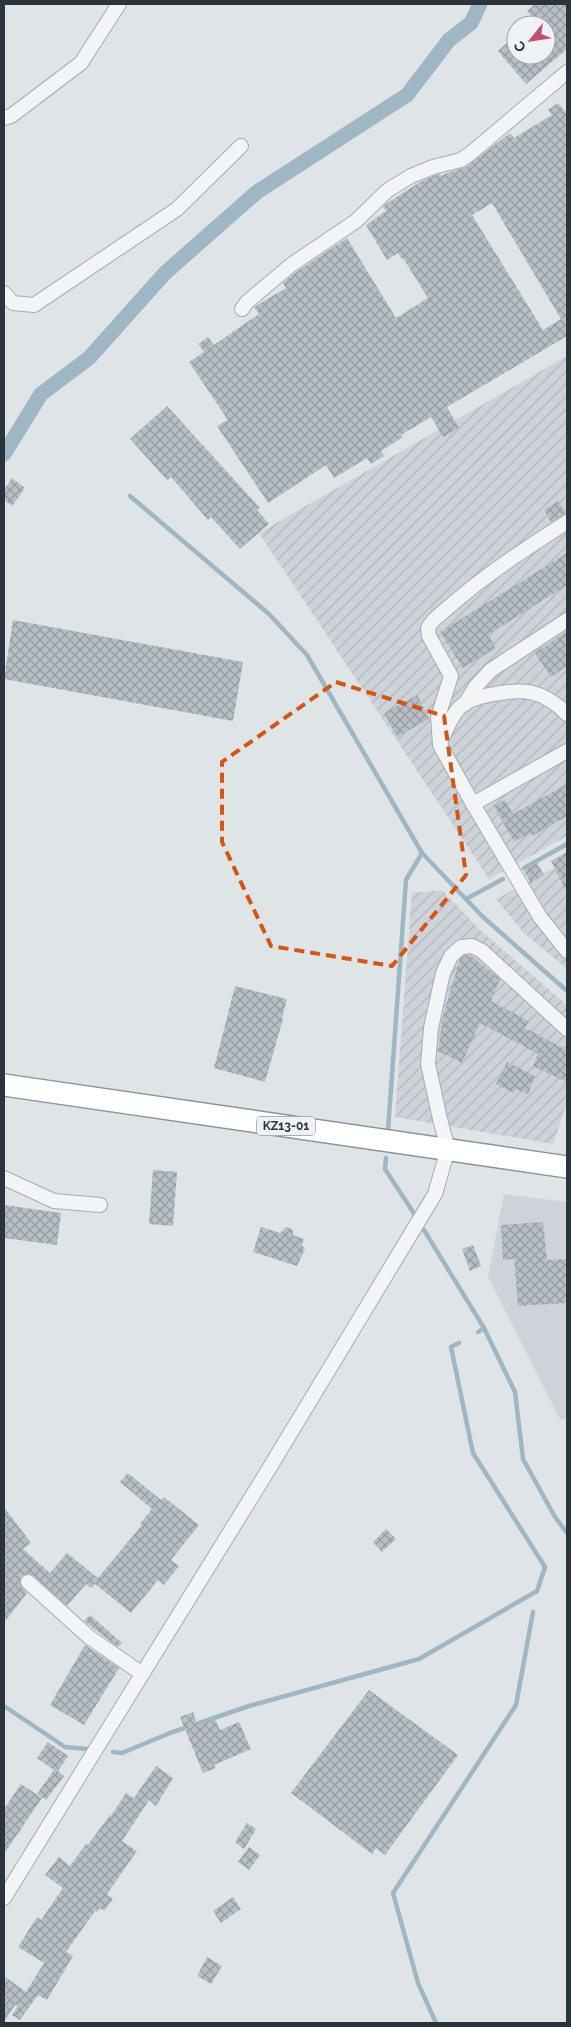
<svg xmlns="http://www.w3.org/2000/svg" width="571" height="2027" viewBox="0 0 571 2027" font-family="Raleway,sans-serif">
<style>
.built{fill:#ced3d9}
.industrial{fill:url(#industrial-furrows)}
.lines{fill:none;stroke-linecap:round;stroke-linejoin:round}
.stream{stroke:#9db7c4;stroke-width:4.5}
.canal{stroke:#9db7c4;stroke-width:15}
.building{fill:url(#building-cross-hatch);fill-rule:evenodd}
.minor-casing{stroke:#a5acb1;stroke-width:16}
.highway-casing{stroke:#88949d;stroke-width:24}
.minor{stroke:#f2f4f6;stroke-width:14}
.highway{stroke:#fff;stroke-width:21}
.marked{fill:none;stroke:#d55511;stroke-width:4;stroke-dasharray:10 6;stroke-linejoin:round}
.labels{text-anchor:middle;stroke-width:4;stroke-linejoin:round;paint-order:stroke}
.shield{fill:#eff2f5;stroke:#656d74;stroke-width:1}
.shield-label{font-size:12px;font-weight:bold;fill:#2a343d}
</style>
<defs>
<pattern id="industrial-furrows" width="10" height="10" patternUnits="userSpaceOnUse" patternTransform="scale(1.25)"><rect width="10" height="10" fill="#ced3d9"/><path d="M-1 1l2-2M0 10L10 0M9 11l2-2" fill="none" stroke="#b1b6bb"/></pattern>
<pattern id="building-cross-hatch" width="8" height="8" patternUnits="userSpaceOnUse" patternTransform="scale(1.25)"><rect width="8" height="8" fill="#b7bec4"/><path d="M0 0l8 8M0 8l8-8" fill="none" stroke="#959ba0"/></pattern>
</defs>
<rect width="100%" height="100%" fill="#dfe4e7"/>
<!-- built -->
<path class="built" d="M504 1194 567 1202V1419H560L488 1277Z"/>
<!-- industrial -->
<g class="industrial">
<path d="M567 356V836L489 879 259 533Z"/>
<path d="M567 861V969L524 933 496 899Z"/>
<path d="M442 890 479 929 567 1005V1103L553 1144 395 1117 412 893Z"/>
</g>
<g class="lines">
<!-- stream -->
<g class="stream">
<path d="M130 496 269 614 307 655 422 853 482 916 567 991"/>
<path d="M524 868 567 844"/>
<path d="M466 899 503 879"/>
<path d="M388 1130 406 880 422 853"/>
<path d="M386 1158 385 1169 415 1215"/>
<path d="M424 1230 484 1328 515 1392 523 1459 555 1517 567 1533"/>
<path d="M478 1332 484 1328"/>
<path d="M4 1706 65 1747 87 1749"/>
<path d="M113 1752 122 1753 170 1733 249 1706 419 1659 537 1591 545 1567 473 1453 451 1347 459 1343"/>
<path d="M436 2023 418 1983 393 1893 516 1705 533 1612"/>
</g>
<!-- canal -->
<path class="canal" d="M4 454 41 394 89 358 165 273 257 192 407 95 449 40 471 23 480 4"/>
</g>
<!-- building -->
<g class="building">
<path d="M535 4H567V49L526 84 498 51 516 35V55H546V25H540L527 11Z"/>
<path d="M558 103 567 114V336L447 407 459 428 443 437 431 417 401 435 403 437 381 451 384 456 371 464 367 458 334 478 326 465 268 503 217 426 228 420 189 362 204 352 198 344 208 337 214 345 259 314 254 307 286 288 283 283 296 272 347 238 396 318 428 298 403 258 402 259 398 253 387 260 366 225 386 211 383 207 386 204 420 182 436 175 440 174 441 176 447 173 466 167 510 133 514 138 552 115 548 110ZM492 203 561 319 543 330 472 215Z"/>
<path d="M167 406 260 508 257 510 269 524 240 549 211 517 208 520 171 477 167 480 130 439Z"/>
<path d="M12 478 25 488 12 506 4 500V490Z"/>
<path d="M558 501 566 513 551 522 544 510Z"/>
<path d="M567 553V585L488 635 496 648 463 668 440 632Z"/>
<path d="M13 620 243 662 233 721 4 679Z"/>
<path d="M567 631V666L551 677 535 653Z"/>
<path d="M417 695 429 719 397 737 384 713Z"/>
<path d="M567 784V816L532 836 530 833 514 842 494 806 505 800 513 814Z"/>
<path d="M567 852V892L551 861Z"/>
<path d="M537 863 544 875 531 883 524 871Z"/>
<path d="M465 955H470L500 979 491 1001 529 1021 525 1028 567 1050V1082L533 1066 538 1054 480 1023 462 1063 438 1051 443 1016 460 959Z"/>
<path d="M235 986 287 999 282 1018 283 1019 265 1082 214 1068Z"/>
<path d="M507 1062 535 1076 528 1094 516 1089 514 1093 496 1084Z"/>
<path d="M153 1170 177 1172 173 1226 149 1224Z"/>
<path d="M4 1205 61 1213 57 1245 4 1238Z"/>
<path d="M543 1222 547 1260 567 1259V1303L518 1306 514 1259 503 1260 501 1225Z"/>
<path d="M261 1227 280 1233 286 1227 293 1230V1235L304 1239 302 1245 305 1249 297 1266 253 1252Z"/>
<path d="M473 1245 481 1266 470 1271 462 1249Z"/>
<path d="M128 1473 161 1500 164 1497 199 1525 171 1560 179 1566 164 1585 158 1580 131 1613 95 1584 91 1588 86 1584 67 1606 34 1576 26 1574 21 1577 20 1584 27 1593 4 1623V1507L31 1543 23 1549 50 1573 67 1553 98 1578 142 1525 140 1524 152 1509 120 1482Z"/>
<path d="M386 1529 396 1539 382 1552 373 1542Z"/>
<path d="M90 1615 122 1643 118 1647 84 1621Z"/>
<path d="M85 1645 119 1668 84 1725 50 1705Z"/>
<path d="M369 1690 458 1755 385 1855 376 1848 372 1854 291 1793Z"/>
<path d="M193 1712 198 1726 215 1719 220 1730 239 1722 251 1749 214 1765 216 1768 203 1773 180 1717Z"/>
<path d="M48 1742 68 1756 58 1771 64 1776 46 1800 37 1794 54 1770 37 1758Z"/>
<path d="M156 1766 173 1778 156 1806 149 1800 122 1841 137 1851 107 1894 113 1899 104 1911 100 1908 97 1912 95 1911 66 1952 73 1956 47 2000 38 1995 20 2020 12 2015 18 2006 15 2005 4 2022V1976L26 1992 44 1963 18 1947 37 1917 41 1920 63 1888 45 1875 59 1857 70 1866 86 1844 88 1845 110 1815 111 1816 126 1793 134 1798Z"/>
<path d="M21 1784 42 1798 4 1854V1809Z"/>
<path d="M247 1823 256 1829 244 1849 235 1842Z"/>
<path d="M249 1847 260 1855 249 1870 238 1862Z"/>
<path d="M233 1897 241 1909 221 1923 213 1911Z"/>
<path d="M207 1957 222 1966 211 1984 197 1976Z"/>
</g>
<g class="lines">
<!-- minor casing -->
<g class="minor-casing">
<g id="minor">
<path d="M4 118 11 116 81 63 119 4"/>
<path d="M4 293 13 303 34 305 177 209 241 146"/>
<path d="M242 309 247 302 291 265 356 221 388 190 411 176 433 167 461 160 471 153 567 72"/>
<path d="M567 522C527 548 486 574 450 606 443 612 432 619 428 628L429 636 451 676 438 717 440 745 473 804 540 917 567 951"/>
<path d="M465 704 476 686 491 670 567 620"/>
<path d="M441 741C446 730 451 716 460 707 467 700 479 697 489 695 522 688 542 689 567 714"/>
<path d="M473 804 567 751"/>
<path d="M4 1178 54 1201 100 1205"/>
<path d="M28 1582 89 1637 141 1673"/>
<path d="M4 1898 267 1472 435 1194 448 1149 440 1119 428 1064 431 1028 443 973 451 956 461 947 472 946 482 951 567 1029"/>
</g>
</g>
<!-- highway casing -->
<g class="highway-casing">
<path id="highway" d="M4 1085 567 1167"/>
</g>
<!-- minor -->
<use href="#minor" class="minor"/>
<!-- highway -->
<use href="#highway" class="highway"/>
</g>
<!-- marked area -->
<path class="marked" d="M336 682 444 716 466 875 392 966 271 946 222 842V762Z"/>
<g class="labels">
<!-- shield labels -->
<rect class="shield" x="257" y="1116.5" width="58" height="19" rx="4"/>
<g class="shield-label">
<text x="286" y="1130">KZ13-01</text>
</g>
</g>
<!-- border -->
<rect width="571" height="2027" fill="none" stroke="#2a343d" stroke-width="10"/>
<!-- north arrow -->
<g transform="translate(531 40) rotate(240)"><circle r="24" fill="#eff2f5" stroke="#a0a6ab"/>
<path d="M0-4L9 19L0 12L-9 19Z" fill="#c24e73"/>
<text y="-8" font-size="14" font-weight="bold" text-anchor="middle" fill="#2a343d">С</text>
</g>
</svg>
